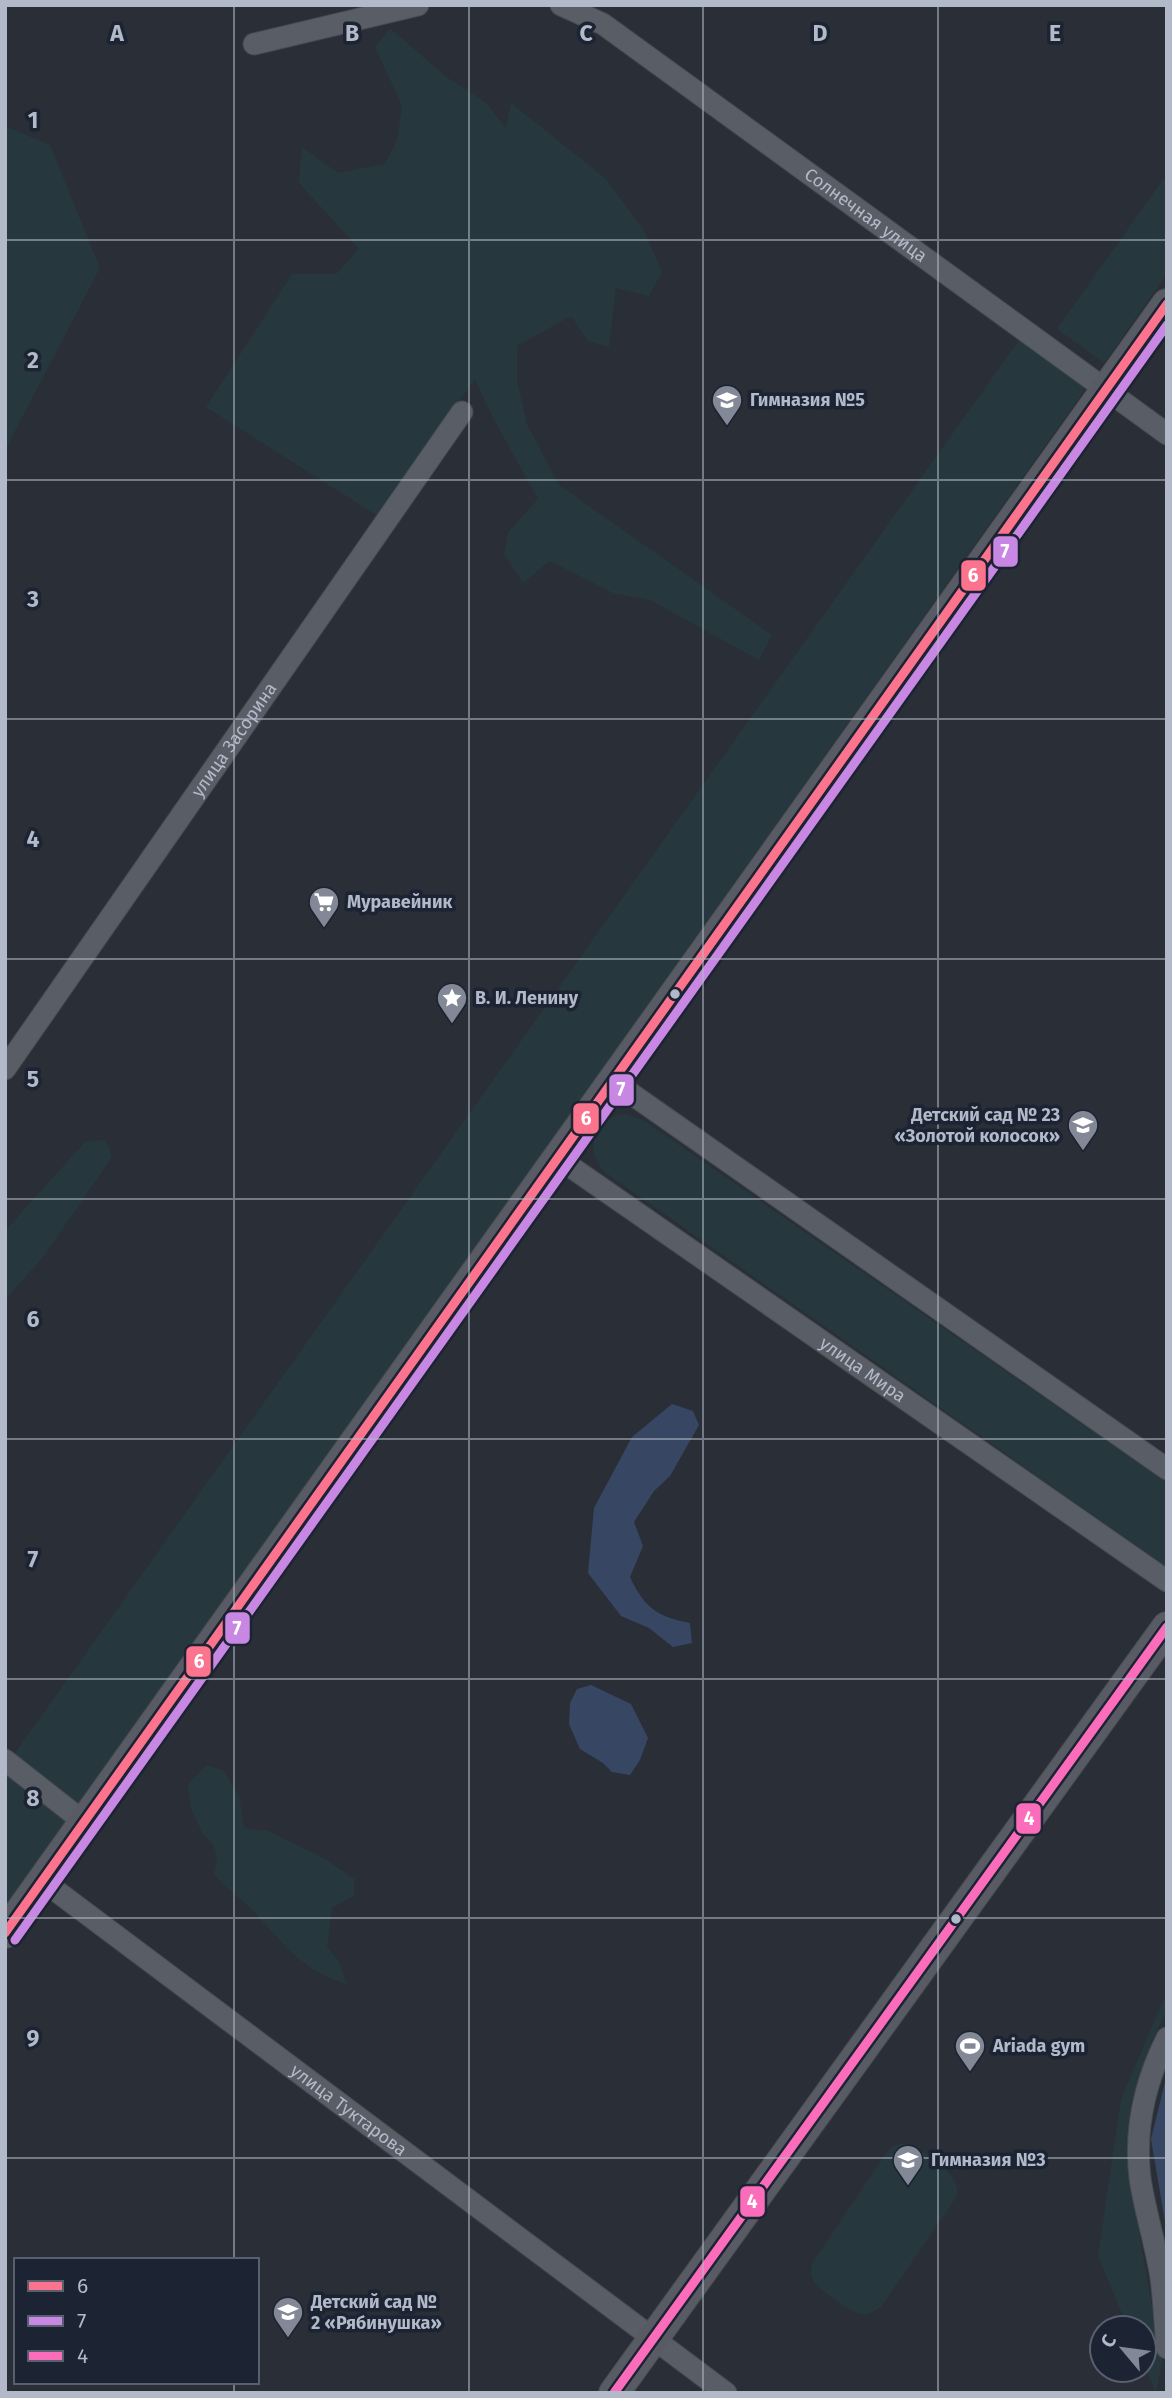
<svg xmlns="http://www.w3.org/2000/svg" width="1172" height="2398" viewBox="0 0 1172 2398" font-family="'Fira Sans',sans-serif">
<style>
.green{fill:#26383d}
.water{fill:#374763}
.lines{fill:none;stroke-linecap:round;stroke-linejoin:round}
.street-casing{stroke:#454950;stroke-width:23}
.secondary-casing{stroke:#454950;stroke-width:32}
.street{stroke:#595d65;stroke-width:21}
.secondary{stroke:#585b63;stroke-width:30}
.bus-1-casing{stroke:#1c2332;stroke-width:14}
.bus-2-casing{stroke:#1c2332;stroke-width:14}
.bus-3-casing{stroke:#1c2332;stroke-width:14}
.bus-1{stroke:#fc738d;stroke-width:9}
.bus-2{stroke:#c787e3;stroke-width:9}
.bus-3{stroke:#fb6dba;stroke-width:9}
.grid{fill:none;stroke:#b2b9c8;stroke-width:2;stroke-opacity:0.55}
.bus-dot{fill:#b2b9c8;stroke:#1c2332;stroke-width:2.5}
.labels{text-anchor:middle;stroke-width:7;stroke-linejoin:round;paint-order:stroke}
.street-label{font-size:18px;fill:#b2b9c8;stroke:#1c2332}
.poi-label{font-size:18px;font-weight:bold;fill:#b2b9c8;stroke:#1c2332;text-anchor:start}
.grid-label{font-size:23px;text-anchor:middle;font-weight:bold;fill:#b2b9c8;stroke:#1c2332;stroke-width:7;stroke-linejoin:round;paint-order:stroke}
.line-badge{stroke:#1c2332;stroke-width:2.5}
.badge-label{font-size:19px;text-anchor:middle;font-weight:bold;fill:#fff}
</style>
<rect width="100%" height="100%" fill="#292e37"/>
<!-- green -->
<g class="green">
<path d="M390 28 445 76 485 102 506 128 511 103 606 179 643 229 662 272 649 296 616 288 609 347 588 341 571 316 517 346V382L527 424 559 485 772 635 759 660 650 600 613 593 550 561 523 583 504 554 508 532 538 499 492 416 475 379 376 515 206 407 292 274H336L359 249 299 183 302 147 338 173 385 164 397 140 402 106 375 47Z"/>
<path d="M5 126 50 145 100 268 5 450Z"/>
<path d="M1167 174V274L1104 363 1057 329Z"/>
<path d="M1019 340 1086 388 5 1909V1767Z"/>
<path d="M626 1114 643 1120 1167 1483V1567L606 1173C582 1151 593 1116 626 1114Z"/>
<path d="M106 1140 112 1157 44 1256 5 1300V1231L85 1142Z"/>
<path d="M207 1765 224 1771 240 1799 244 1828 268 1831 324 1858 354 1879V1896L332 1908 327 1947 339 1962 347 1984C303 1972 282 1942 253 1911 240 1897 227 1890 214 1874L217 1859 214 1845 203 1834 191 1809 188 1784Z"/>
<path d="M1167 1992V2010L1152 2041 1131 2104 1127 2160 1150 2296 1163 2358 1156 2393 1144 2364V2328H1128L1098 2256 1121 2099Z"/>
<path d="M903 2143C922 2149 962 2173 957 2196L881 2307C875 2311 869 2315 861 2314 851 2313 815 2287 812 2278 810 2273 811 2267 813 2262L887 2152 893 2146Z"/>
</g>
<!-- water -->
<g class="water">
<path d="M672 1404 693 1411 699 1425 670 1476 654 1491 634 1522 643 1546 630 1577C644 1607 657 1617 690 1623L692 1643 673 1647 649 1628 621 1616 588 1573 594 1508 632 1437Z"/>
<path d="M591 1685 631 1704 648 1738 640 1760 630 1775 612 1772 603 1763 580 1749 569 1724 570 1703 577 1689Z"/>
<path d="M1167 2074V2234L1151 2139Z"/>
</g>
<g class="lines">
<!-- street casing -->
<g class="street-casing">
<g id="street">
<path id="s1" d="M561 5 603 24 1167 434"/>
<path d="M254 44 418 5"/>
<path id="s2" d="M5 1069 462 412"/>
<path d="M613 1081 1167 1469"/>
<path id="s3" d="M558 1158 1167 1581"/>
<path d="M5 1760 84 1822"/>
<path id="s4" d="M43 1881 726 2393"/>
<path d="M1167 2038C1145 2082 1134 2128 1140 2178 1145 2212 1156 2245 1161 2278 1164 2301 1165 2325 1167 2348"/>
</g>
</g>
<!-- secondary casing -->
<g class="secondary-casing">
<g id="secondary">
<path d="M5 1933 1167 304"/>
<path d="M614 2393 1167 1627"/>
</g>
</g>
<!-- street -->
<use href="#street" class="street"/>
<!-- secondary -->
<use href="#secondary" class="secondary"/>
<!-- bus-1 casing -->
<g class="bus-1-casing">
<path id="bus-1" d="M5 1933 1167 304"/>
</g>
<!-- bus-2 casing -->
<g class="bus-2-casing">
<path id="bus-2" d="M15 1940 1167 325"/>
</g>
<!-- bus-3 casing -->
<g class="bus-3-casing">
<path id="bus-3" d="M614 2393 1167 1627"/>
</g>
<!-- bus-1 -->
<use href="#bus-1" class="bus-1"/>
<!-- bus-2 -->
<use href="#bus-2" class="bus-2"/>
<!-- bus-3 -->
<use href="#bus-3" class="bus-3"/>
</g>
<!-- grid -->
<path class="grid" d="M234 5V2260M469 5V2393M703 5V2393M938 5V2393M5 240H1167M5 480H1167M5 719H1167M5 959H1167M5 1199H1167M5 1439H1167M5 1679H1167M5 1918H1167M5 2158H1167M234 2382V2393"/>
<!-- icons -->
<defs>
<g id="school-pin" transform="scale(1.575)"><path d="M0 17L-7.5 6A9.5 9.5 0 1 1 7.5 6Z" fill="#828895" stroke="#1c2332"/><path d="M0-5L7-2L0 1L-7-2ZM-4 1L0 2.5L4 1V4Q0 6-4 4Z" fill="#fff"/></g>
<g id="supermarket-pin" transform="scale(1.575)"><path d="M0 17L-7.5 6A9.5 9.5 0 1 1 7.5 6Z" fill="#828895" stroke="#1c2332"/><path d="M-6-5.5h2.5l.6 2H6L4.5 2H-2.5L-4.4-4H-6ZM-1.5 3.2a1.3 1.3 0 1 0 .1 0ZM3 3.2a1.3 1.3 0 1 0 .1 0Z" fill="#fff"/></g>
<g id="sight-pin" transform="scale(1.575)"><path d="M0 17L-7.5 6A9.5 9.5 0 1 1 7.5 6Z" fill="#828895" stroke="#1c2332"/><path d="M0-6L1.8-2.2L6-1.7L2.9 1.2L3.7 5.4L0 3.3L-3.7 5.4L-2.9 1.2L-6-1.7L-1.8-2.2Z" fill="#fff"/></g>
<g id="stadium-pin" transform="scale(1.575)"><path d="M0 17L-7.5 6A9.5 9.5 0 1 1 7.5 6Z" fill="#828895" stroke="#1c2332"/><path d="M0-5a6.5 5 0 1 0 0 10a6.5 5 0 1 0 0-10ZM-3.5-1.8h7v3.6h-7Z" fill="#fff"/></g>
</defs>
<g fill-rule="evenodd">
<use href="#school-pin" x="727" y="400"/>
<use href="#supermarket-pin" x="324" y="902"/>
<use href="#sight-pin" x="452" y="998"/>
<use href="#school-pin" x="1083" y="1125"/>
<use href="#stadium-pin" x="970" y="2046"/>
<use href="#school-pin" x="908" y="2160"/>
<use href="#school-pin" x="288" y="2312"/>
</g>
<!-- markers -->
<g class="bus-dot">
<circle cx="675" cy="994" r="6"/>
<circle cx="956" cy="1919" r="6"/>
</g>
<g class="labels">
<!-- street labels -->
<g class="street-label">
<text dy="6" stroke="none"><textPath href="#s1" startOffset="371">Солнечная улица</textPath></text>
<text dy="6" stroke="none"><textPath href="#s2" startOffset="401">улица Засорина</textPath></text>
<text dy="6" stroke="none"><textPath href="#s3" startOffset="371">улица Мира</textPath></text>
<text dy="6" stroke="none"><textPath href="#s4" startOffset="382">улица Туктарова</textPath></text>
</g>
<!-- poi labels -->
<g class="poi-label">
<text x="750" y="406">Гимназия №5</text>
<text x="347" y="908">Муравейник</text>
<text x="475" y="1004">В. И. Ленину</text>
<text x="1060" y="1121" text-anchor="end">Детский сад № 23<tspan x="1060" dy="21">«Золотой колосок»</tspan></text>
<text x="993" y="2052">Ariada gym</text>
<text x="931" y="2166">Гимназия №3</text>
<text x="311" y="2308">Детский сад №<tspan x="311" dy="21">2 «Рябинушка»</tspan></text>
</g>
</g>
<g class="grid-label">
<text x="117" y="41">A</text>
<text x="352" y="41">B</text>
<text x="586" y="41">C</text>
<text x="820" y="41">D</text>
<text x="1055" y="41">E</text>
<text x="33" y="128">1</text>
<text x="33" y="368">2</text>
<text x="33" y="607">3</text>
<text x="33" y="847">4</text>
<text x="33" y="1087">5</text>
<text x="33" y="1327">6</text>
<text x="33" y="1567">7</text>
<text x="33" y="1806">8</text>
<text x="33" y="2046">9</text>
</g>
<g class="line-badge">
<rect x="992" y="535" width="27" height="33" rx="7" fill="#c787e3"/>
<rect x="960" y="559" width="27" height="33" rx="7" fill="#fc738d"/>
<rect x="608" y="1073" width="27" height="34" rx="7" fill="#c787e3"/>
<rect x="572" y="1102" width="28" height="33" rx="7" fill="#fc738d"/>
<rect x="224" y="1611" width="27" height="34" rx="7" fill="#c787e3"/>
<rect x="185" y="1645" width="27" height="33" rx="7" fill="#fc738d"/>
<rect x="1015" y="1802" width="27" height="33" rx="7" fill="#fb6dba"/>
<rect x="739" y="2185" width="27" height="33" rx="7" fill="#fb6dba"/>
</g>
<g class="badge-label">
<text x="1005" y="558">7</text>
<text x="973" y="582">6</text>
<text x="621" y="1096">7</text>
<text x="586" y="1125">6</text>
<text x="237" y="1635">7</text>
<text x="199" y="1668">6</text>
<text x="1029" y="1825">4</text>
<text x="752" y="2208">4</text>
</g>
<!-- border -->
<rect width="1172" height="2398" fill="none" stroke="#b2b9c8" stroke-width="14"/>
<!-- legend -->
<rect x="14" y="2258" width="245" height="126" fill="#1c2332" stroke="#585f6e" stroke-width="2"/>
<rect x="28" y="2281" width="35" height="10" fill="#fc738d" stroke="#585f6e" stroke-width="2"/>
<text x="77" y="2293" font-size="21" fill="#b2b9c8">6</text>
<rect x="28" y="2316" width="35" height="10" fill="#c787e3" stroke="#585f6e" stroke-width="2"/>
<text x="77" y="2328" font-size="21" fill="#b2b9c8">7</text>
<rect x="28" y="2351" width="35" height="10" fill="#fb6dba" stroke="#585f6e" stroke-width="2"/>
<text x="77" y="2363" font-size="21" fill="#b2b9c8">4</text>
<!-- north arrow -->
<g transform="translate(1123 2349) rotate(299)"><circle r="33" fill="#1c2332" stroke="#585f6e" stroke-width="2"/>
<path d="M0-5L12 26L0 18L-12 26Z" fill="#828895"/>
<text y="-10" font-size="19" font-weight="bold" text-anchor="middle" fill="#b2b9c8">С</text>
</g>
</svg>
